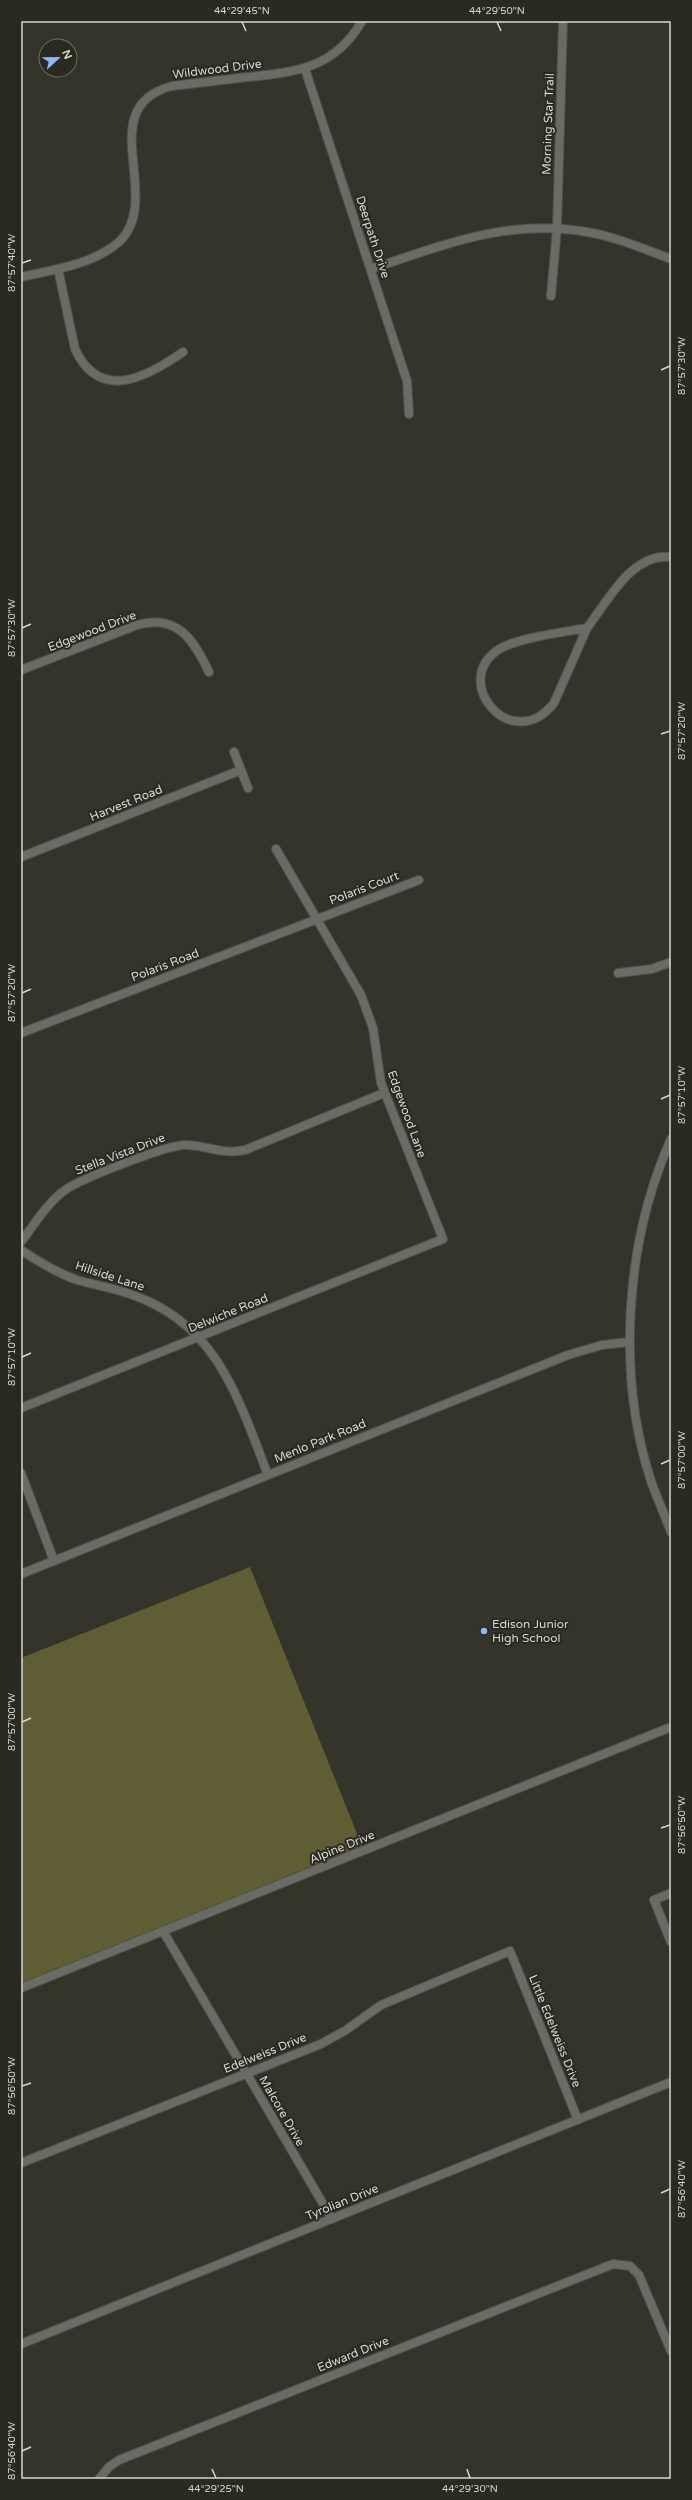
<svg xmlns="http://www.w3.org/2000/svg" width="692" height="2500" viewBox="0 0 692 2500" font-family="'Varela Round',sans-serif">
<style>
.green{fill:#5f5d33}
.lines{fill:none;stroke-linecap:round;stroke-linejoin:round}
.minor-casing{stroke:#515148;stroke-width:10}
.tertiary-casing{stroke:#515148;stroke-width:10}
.minor{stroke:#6b6b66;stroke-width:8}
.tertiary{stroke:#6b6b66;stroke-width:8}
.ticks{fill:none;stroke:#d7d7d1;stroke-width:1.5}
.poi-dot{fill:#8abafc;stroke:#2a2a20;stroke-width:1.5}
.labels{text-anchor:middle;stroke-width:4;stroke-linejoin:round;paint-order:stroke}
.street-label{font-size:12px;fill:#d7d7d1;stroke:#2a2a20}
.poi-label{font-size:12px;fill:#d7d7d1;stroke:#2a2a20;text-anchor:start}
.neatline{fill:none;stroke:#d7d7d1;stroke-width:1.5}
.ticks-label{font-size:10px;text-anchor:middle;fill:#d7d7d1}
</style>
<rect width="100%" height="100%" fill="#34342a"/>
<!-- green -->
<path class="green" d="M250 1567 364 1851 21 1988V1658Z"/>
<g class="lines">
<!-- minor casing -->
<g class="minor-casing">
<g id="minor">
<path d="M305 69 407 381 409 414"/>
<path d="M58 269 75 349C100 403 147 377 183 352"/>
<path d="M371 269C444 245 508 218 587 232 616 237 644 249 671 259"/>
<path d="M21 277C53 270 95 264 120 241 164 197 92 107 172 86 197 83 222 80 248 77 297 72 335 68 362 21"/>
<path d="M551 296 557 228 563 21"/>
<path d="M587 628 554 703C512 756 450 682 498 650 515 638 565 632 587 628Z"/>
<path d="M587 628C608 601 632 552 671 557"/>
<path d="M21 670 137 625C178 613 194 641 209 672"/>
<path d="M234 752 248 788"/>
<path d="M21 857 241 770"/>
<path d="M618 973 652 969 671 962"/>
<path d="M21 1033 419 880"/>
<path d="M671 1139C625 1242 616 1377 652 1484 658 1500 665 1516 671 1532"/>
<path d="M21 1242C34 1225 47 1203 65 1190 81 1179 166 1145 185 1145 207 1145 221 1155 245 1150L384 1093"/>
<path d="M21 1250C39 1262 57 1273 77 1280 95 1285 113 1288 130 1294 217 1323 238 1398 268 1475"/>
<path d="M21 1408 443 1239 381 1083 373 1028 361 995 276 849"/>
<path d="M21 1473 54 1561"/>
<path d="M21 1574 568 1355 602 1345 630 1342"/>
<path d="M671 1893 654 1900 671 1942"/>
<path d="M163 1931 332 2219"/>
<path d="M21 2163 321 2044 346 2030 381 2005 510 1951 578 2120"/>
<path d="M21 2344 671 2082"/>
<path d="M99 2479 109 2467 119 2460 613 2264 630 2266 639 2275 671 2351"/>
</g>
</g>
<!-- tertiary casing -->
<g class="tertiary-casing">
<path id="tertiary" d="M21 1988 671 1727"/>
</g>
<!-- minor -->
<use href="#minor" class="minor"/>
<!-- tertiary -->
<use href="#tertiary" class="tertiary"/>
</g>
<!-- ticks -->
<path class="ticks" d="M242 22 246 31M497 22 501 31M22 263 31 260M661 370 670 366M22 628 31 624M661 734 670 731M22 993 31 989M661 1099 670 1095M22 1357 31 1353M661 1464 670 1460M22 1722 31 1718M661 1828 670 1825M22 2086 31 2083M661 2193 670 2189M22 2451 31 2447M212 2469 216 2478M467 2469 470 2478"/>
<!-- markers -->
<circle class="poi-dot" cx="484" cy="1631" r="4"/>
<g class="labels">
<!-- street labels -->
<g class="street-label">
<text transform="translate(217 69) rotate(-7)" y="4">Wildwood Drive</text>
<text transform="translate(548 124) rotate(-88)" y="4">Morning Star Trail</text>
<text transform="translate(373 237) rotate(72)" y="4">Deerpath Drive</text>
<text transform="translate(92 631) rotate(-21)" y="4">Edgewood Drive</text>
<text transform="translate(126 803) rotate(-22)" y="4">Harvest Road</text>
<text transform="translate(364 888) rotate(-21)" y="4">Polaris Court</text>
<text transform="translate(165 965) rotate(-21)" y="4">Polaris Road</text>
<text transform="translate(407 1114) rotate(70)" y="4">Edgewood Lane</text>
<text transform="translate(120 1154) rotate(-21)" y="4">Stella Vista Drive</text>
<text transform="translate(110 1276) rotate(18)" y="4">Hillside Lane</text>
<text transform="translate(228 1313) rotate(-22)" y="4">Delwiche Road</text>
<text transform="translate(320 1441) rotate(-22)" y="4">Menlo Park Road</text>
<text transform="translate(342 1847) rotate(-22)" y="4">Alpine Drive</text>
<text transform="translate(555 2031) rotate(68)" y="4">Little Edelweiss Drive</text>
<text transform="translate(265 2053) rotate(-22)" y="4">Edelweiss Drive</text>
<text transform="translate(282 2111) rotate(60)" y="4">Malcore Drive</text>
<text transform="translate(342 2202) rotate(-22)" y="4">Tyrolian Drive</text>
<text transform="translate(353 2354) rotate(-22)" y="4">Edward Drive</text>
</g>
<!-- poi labels -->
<g class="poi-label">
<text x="492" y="1628">Edison Junior<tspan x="492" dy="14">High School</tspan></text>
</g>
</g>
<!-- border -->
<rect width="692" height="2500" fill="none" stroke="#2a2a20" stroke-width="44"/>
<!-- north arrow -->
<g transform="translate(58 58) rotate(68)"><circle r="19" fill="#2a2a20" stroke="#6f6f67"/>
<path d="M0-3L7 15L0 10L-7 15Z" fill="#8abafc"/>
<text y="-6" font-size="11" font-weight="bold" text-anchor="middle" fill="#d7d7d1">N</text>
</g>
<rect x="22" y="22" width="648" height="2456" class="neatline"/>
<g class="ticks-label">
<text x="242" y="14">44°29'45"N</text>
<text x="497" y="14">44°29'50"N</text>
<text transform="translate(11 263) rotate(-90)" y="4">87°57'40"W</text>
<text transform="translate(681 366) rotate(-90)" y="4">87°57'30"W</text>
<text transform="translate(11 628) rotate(-90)" y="4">87°57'30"W</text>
<text transform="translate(681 731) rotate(-90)" y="4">87°57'20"W</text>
<text transform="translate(11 993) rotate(-90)" y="4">87°57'20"W</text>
<text transform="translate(681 1095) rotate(-90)" y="4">87°57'10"W</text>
<text transform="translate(11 1357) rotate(-90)" y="4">87°57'10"W</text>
<text transform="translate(681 1460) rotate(-90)" y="4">87°57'00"W</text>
<text transform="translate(11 1722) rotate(-90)" y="4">87°57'00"W</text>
<text transform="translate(681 1825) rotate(-90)" y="4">87°56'50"W</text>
<text transform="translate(11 2086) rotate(-90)" y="4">87°56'50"W</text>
<text transform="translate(681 2189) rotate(-90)" y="4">87°56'40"W</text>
<text transform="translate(11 2451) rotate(-90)" y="4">87°56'40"W</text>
<text x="216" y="2492">44°29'25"N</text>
<text x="470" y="2492">44°29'30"N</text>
</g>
</svg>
